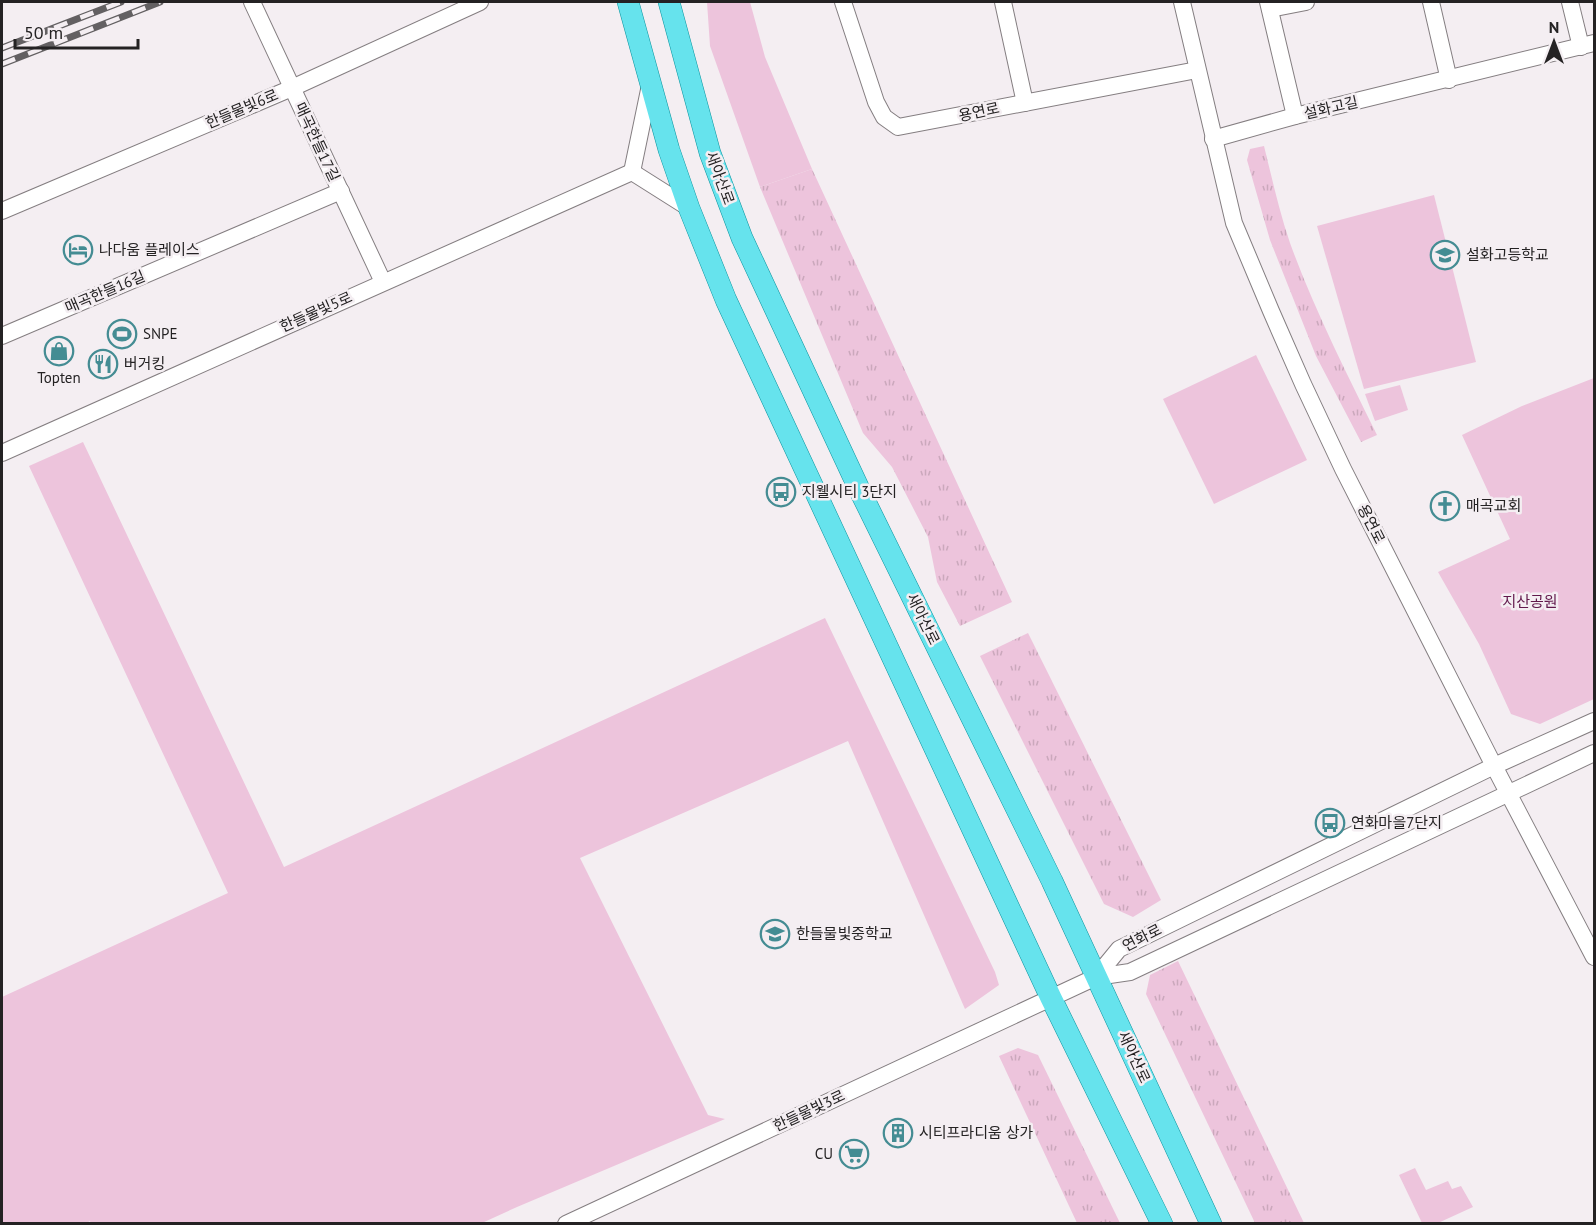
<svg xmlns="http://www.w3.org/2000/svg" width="1596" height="1225" viewBox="0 0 1596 1225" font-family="'PT Sans','Noto Sans KR',sans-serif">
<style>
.grass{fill:url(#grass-tufts)}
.park{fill:#edc4dc}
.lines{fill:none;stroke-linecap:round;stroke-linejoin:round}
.minor-casing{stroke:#847e81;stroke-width:18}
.major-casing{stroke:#0d949e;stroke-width:22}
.minor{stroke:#fff;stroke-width:16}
.major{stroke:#66e3ed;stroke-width:21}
.rail-casing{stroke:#636062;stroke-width:7}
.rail{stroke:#f4eef2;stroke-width:4.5;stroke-dasharray:14;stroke-linecap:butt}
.labels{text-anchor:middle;stroke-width:5;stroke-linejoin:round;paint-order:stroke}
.street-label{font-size:15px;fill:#242223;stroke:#f4eef2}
.poi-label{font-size:15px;fill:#242223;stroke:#f4eef2;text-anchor:start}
.park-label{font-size:15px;fill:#61184b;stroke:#f4eef2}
</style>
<defs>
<pattern id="grass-tufts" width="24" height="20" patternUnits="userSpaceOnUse" patternTransform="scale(1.5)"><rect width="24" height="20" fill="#edc4dc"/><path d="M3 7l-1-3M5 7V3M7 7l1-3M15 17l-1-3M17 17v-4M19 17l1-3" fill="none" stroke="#cba8bc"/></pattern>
</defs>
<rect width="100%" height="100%" fill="#f4eef2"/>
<!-- grass -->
<g class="grass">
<path d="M1264 146C1272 178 1279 211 1290 243 1314 309 1346 372 1377 435L1361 442 1316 356 1270 240 1247 160 1250 149Z"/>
<path d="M812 169 1012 602 960 626 937 582 928 537 892 467 863 433 760 187Z"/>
<path d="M1028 633 1161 900 1133 917 1104 904 980 656Z"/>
<path d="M1178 961 1304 1223H1255L1146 994 1150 975Z"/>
<path d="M1018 1048 1038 1055 1120 1223H1077L999 1056Z"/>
</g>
<!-- park -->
<g class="park">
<path d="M707 2H750L765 57 812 169 760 187 710 46Z"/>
<path d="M1434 195 1476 362 1364 389 1317 226Z"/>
<path d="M1256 355 1307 460 1214 504 1163 399Z"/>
<path d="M1594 378V699L1540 724 1511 714 1479 644 1438 572 1510 539 1462 435 1522 406Z"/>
<path d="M1400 385 1408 410 1375 421 1365 394Z"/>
<path d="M83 442 284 867 825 618 995 972 999 985 965 1009 848 741 580 858 708 1115 725 1119 517 1207 482 1223 91 1224 90 1221 85 1224 2 1223V997L228 893 29 466Z"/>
<path d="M1415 1168 1426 1190 1448 1181 1452 1189 1461 1186 1473 1207 1438 1223H1422L1399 1175Z"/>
</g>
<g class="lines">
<!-- minor casing -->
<g class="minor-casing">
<g id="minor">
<path d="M252 2 383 282"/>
<path d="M843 2 876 102 884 117 898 127 1197 70"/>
<path d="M1003 2 1025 103"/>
<path d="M1182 2 1234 223 1271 311 1303 384 1343 469 1494 766 1594 957"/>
<path d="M1268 2 1295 116"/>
<path d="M1431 2 1449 80"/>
<path d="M1570 2 1581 47"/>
<path d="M1270 9 1306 2"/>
<path d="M1213 139 1295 116 1594 43"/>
<path d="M632 172 650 85"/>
<path d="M632 172 689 208"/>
<path d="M2 211 292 88 480 2"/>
<path d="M2 336 341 191"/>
<path d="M2 453 632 172"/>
<path d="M1096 977 1119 949 1494 766 1594 721"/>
<path d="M566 1224 1096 977 1130 972 1594 753"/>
</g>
</g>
<!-- major casing -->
<g class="major-casing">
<g id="major">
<path d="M628 2 669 150 689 208 726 300 1051 998 1162 1224"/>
<path d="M669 2 710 153 742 238 860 491 1052 881 1211 1224"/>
</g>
</g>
<!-- minor -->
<use href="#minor" class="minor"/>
<!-- major -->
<use href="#major" class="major"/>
<!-- rail casing -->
<g class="rail-casing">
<g id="rail">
<path d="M2 48 121 2"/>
<path d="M2 64 160 2"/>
</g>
</g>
<!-- rail -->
<use href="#rail" class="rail"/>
</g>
<!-- icons -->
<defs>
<g id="hotel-ring" transform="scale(1.5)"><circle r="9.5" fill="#f4eef2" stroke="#448c93" stroke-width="1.5"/><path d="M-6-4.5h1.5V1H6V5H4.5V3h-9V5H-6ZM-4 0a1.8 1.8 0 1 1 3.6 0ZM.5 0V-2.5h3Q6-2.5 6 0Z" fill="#448c93"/></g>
<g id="school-ring" transform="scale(1.5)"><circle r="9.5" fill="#f4eef2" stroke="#448c93" stroke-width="1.5"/><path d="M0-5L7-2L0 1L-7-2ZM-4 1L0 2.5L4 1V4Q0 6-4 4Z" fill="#448c93"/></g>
<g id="stadium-ring" transform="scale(1.5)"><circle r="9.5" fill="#f4eef2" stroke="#448c93" stroke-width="1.5"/><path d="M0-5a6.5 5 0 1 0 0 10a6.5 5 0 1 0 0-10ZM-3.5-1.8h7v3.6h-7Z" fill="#448c93"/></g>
<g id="shop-ring" transform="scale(1.5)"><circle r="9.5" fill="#f4eef2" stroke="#448c93" stroke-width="1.5"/><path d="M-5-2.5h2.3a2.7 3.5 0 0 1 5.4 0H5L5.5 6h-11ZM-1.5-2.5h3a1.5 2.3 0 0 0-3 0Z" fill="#448c93"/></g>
<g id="restaurant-ring" transform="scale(1.5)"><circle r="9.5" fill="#f4eef2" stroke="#448c93" stroke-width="1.5"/><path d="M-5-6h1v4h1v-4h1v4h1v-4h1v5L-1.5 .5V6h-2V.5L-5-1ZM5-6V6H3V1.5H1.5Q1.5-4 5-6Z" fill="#448c93"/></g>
<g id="bus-ring" transform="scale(1.5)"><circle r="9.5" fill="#f4eef2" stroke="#448c93" stroke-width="1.5"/><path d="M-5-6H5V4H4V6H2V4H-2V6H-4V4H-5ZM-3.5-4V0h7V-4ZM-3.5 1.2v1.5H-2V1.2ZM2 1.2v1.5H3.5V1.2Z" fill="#448c93"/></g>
<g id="church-ring" transform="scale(1.5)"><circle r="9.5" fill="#f4eef2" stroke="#448c93" stroke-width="1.5"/><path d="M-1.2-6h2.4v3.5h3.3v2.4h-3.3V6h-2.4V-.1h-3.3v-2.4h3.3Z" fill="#448c93"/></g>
<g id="building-ring" transform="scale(1.5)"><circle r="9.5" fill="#f4eef2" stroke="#448c93" stroke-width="1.5"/><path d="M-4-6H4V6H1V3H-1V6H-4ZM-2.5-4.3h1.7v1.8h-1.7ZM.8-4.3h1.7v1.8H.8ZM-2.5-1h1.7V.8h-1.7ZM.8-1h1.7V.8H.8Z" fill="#448c93"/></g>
<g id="supermarket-ring" transform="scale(1.5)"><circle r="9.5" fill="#f4eef2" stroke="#448c93" stroke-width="1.5"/><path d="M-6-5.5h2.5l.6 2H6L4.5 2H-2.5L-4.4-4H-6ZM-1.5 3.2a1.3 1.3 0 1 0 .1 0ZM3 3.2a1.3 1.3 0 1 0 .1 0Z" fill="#448c93"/></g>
</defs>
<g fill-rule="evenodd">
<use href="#hotel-ring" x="78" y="250"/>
<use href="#school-ring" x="1445" y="255"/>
<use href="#stadium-ring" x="122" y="334"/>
<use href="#shop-ring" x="59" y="351"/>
<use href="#restaurant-ring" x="103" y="364"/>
<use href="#bus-ring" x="781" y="492"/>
<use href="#church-ring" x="1445" y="506"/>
<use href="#bus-ring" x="1330" y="823"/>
<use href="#school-ring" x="775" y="934"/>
<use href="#building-ring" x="898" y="1133"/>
<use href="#supermarket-ring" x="854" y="1154"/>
</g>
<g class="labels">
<!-- street labels -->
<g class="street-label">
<text transform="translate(1331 108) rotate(-13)" y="5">설화고길</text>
<text transform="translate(242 109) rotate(-23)" y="5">한들물빛6로</text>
<text transform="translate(979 112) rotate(-12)" y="5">용연로</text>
<text transform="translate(317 142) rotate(65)" y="5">매곡한들17길</text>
<text transform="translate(720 178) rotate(70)" y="5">새아산로</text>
<text transform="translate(105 292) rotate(-23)" y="5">매곡한들16길</text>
<text transform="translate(316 312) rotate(-24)" y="5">한들물빛5로</text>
<text transform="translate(1371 524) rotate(63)" y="5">용연로</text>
<text transform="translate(923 619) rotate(64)" y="5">새아산로</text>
<text transform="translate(1142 938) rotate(-27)" y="5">연화로</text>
<text transform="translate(1134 1057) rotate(65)" y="5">새아산로</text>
<text transform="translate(809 1111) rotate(-25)" y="5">한들물빛3로</text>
</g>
<!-- poi labels -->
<g class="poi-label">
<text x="99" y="255">나다움 플레이스</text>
<text x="1466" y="260">설화고등학교</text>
<text x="143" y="339">SNPE</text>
<text x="124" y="369">버거킹</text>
<text x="59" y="383" text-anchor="middle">Topten</text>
<text x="802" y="497">지웰시티 3단지</text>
<text x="1466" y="511">매곡교회</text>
<text x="1351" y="828">연화마을7단지</text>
<text x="796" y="939">한들물빛중학교</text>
<text x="919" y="1138">시티프라디움 상가</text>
<text x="833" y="1159" text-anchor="end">CU</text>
</g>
<!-- park labels -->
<g class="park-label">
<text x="1530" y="607">지산공원</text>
</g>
</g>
<!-- border -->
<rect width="1596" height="1225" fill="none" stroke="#242223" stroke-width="6"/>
<!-- north arrow -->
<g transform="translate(1554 42)" stroke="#f4eef2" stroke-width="4.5" paint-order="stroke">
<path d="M0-4.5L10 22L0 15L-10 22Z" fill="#242223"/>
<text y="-9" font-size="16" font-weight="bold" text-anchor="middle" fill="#242223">N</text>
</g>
<!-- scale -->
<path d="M15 39v9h123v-9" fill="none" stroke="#242223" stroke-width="3"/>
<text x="24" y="39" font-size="18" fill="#242223" stroke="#f4eef2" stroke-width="4.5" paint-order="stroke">50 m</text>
</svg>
